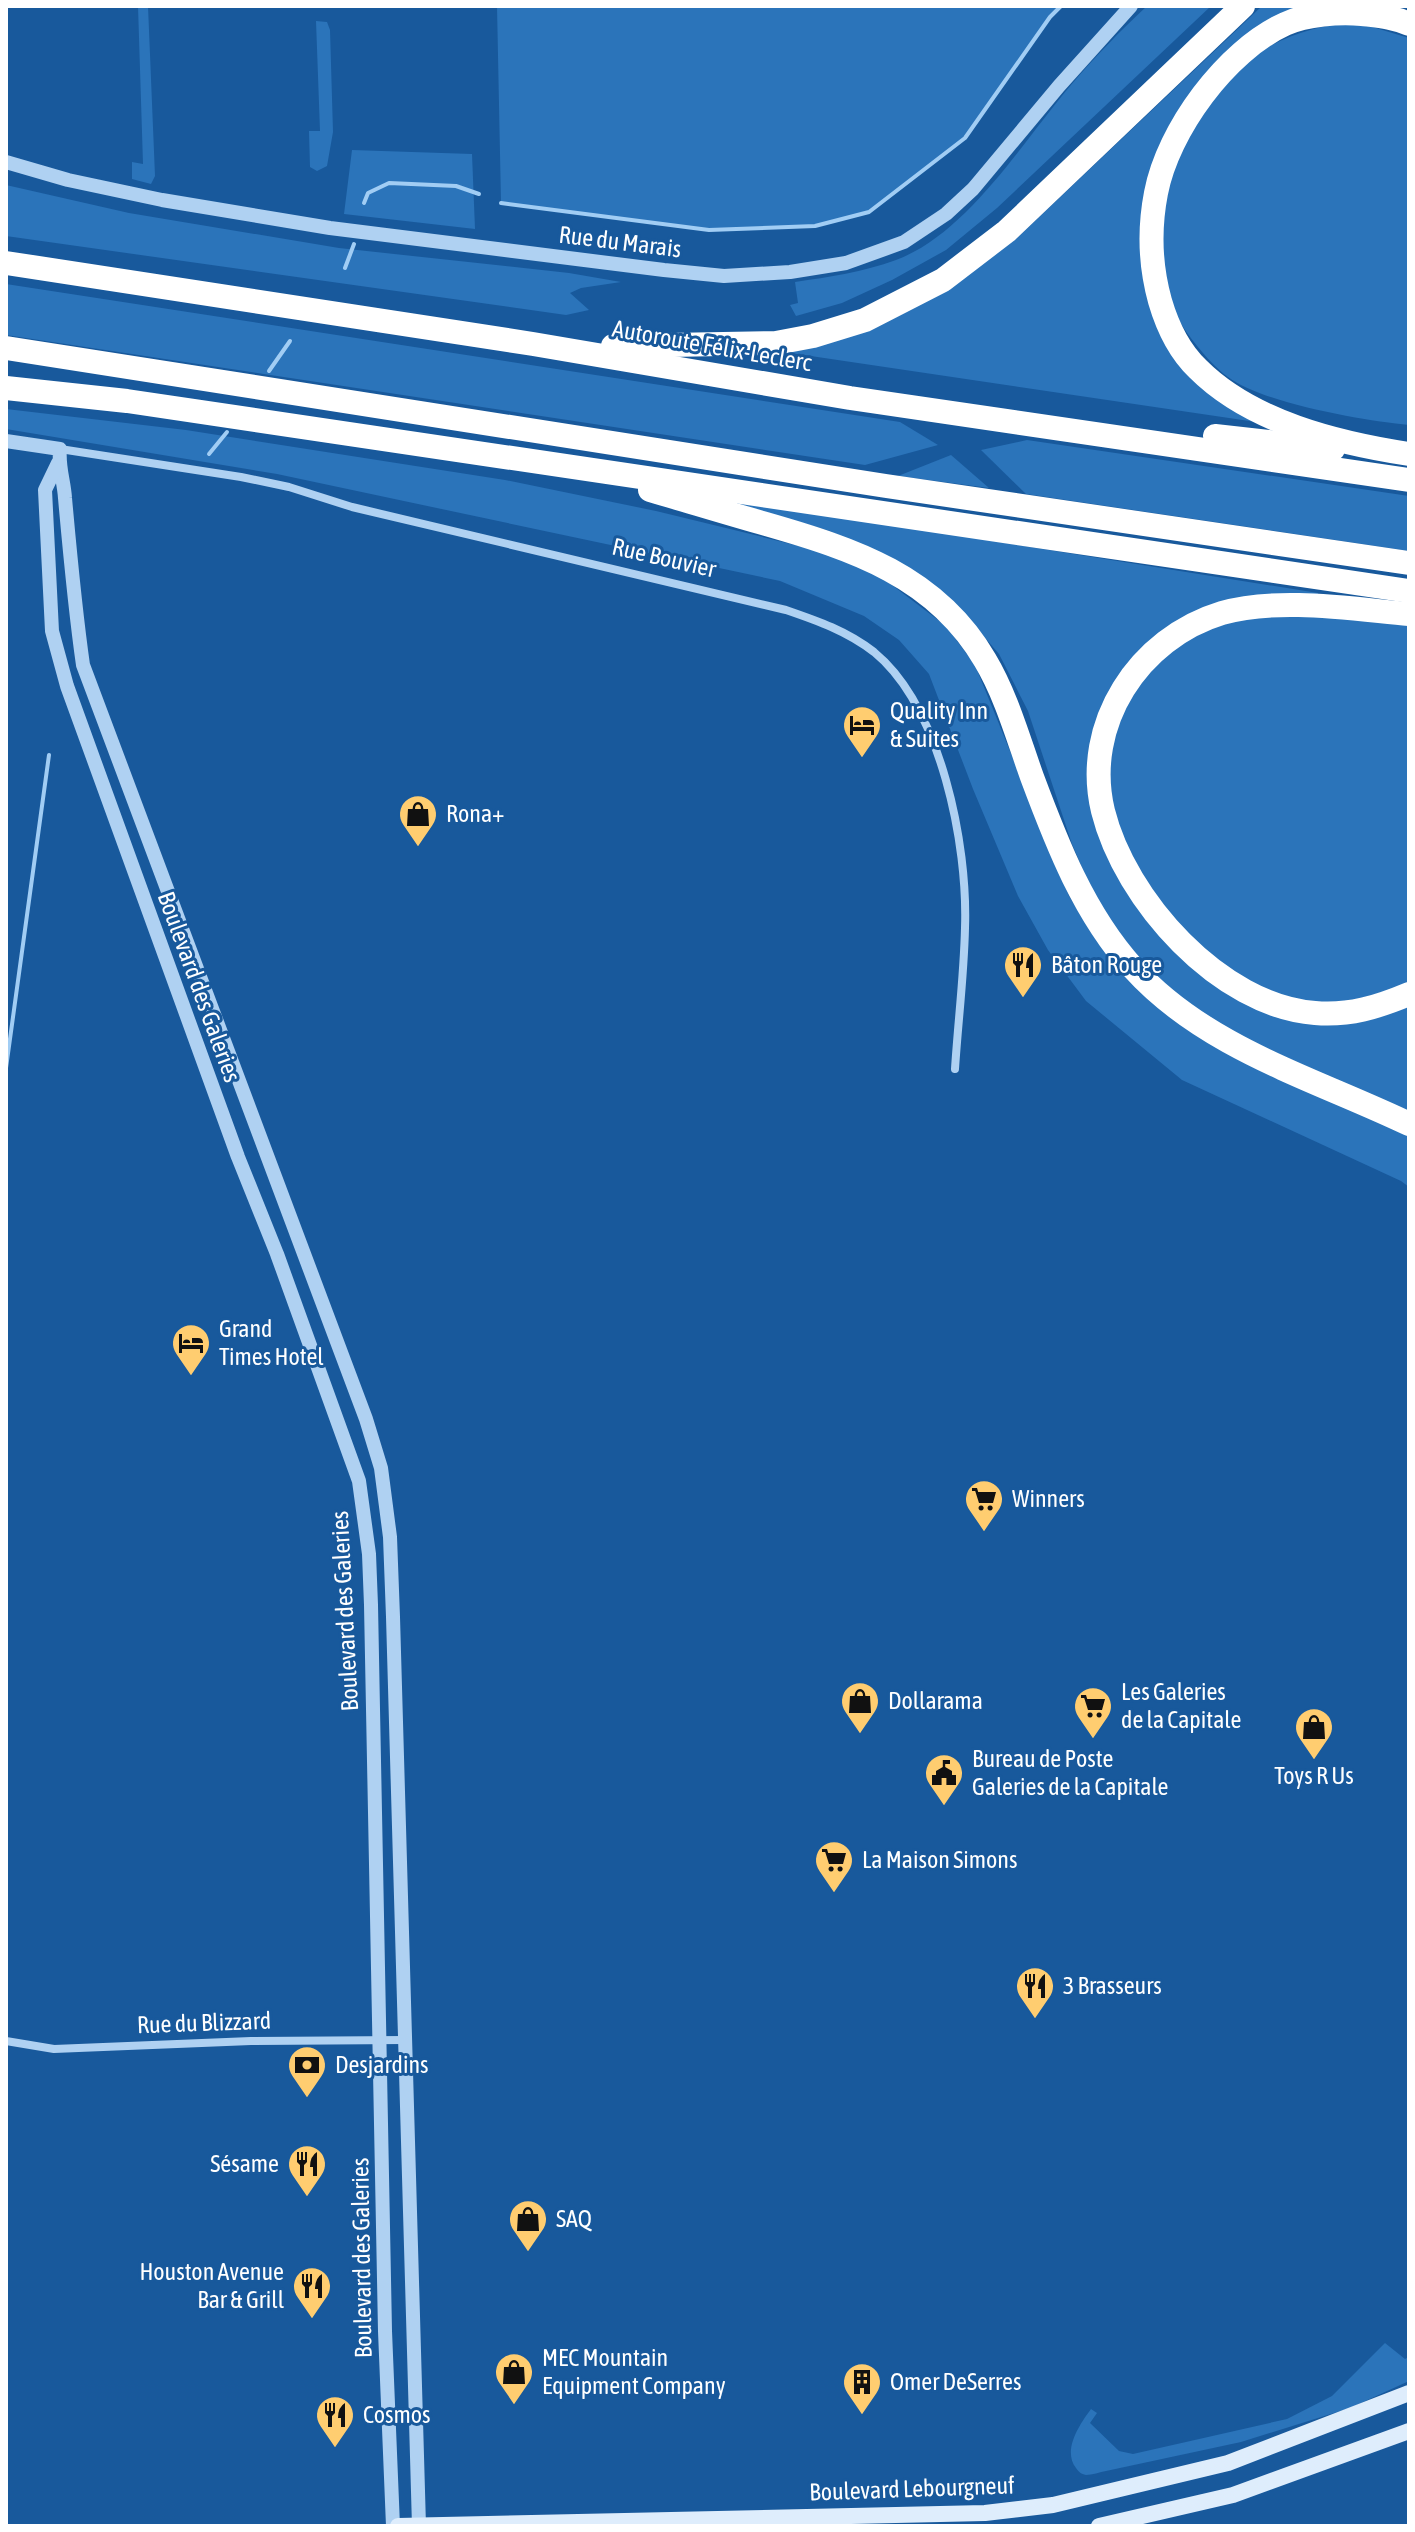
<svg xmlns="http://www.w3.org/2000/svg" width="1415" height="2532" viewBox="0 0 1415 2532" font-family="'Asap Condensed',sans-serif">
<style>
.green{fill:#2b74ba}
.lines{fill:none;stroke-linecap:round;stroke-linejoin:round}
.stream{stroke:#a1cdf4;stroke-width:4}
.minor{stroke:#afd1f2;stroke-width:8}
.tertiary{stroke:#afd1f2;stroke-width:14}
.secondary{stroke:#deedfc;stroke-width:16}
.motorway{stroke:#fff;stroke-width:24}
.labels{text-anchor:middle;stroke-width:6;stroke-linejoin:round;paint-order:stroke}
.street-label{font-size:24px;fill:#fff;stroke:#18599c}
.poi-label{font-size:24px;fill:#fff;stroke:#18599c;text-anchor:start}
</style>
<rect width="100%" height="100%" fill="#18599c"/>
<!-- green -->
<g class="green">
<path d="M138 6H148L155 176 151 184 132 179V162L143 164Z"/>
<path d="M497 6H1064L1050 17 965 138 869 212 815 226 709 230 501 203Z"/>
<path d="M1147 6H1211L997 208 946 250 892 280 842 303 796 316 790 305 798 303 795 282C829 277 863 272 896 260 968 233 1023 141 1071 85 1095 57 1120 31 1147 6Z"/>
<path d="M1262 6H1327L1320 7 1175 120 1150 302 1256 422 777 351 1015 240Z"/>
<path d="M316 21 327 22 330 30 333 132 327 166 317 171 310 167 309 131H320Z"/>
<path d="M1356 22 1409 38V425C1365 421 1262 403 1228 377 1204 360 1164 307 1160 278 1159 268 1161 257 1162 248 1162 234 1161 219 1164 205 1172 156 1206 96 1243 64 1275 38 1316 25 1356 22Z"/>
<path d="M352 150 472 154 475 229 344 214Z"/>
<path d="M6 185 129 213 339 248 569 273 621 282 581 288 570 293 589 310 566 315 6 236Z"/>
<path d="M6 284 900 422 938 445 865 465 6 335Z"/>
<path d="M6 409 186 430 505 480 656 511 828 553 884 579 946 626 975 665 1069 896 1098 943 1136 987 1182 1026 1231 1056 1409 1135V1187L1401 1181 1182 1080 1086 1001 1048 950 1018 896 973 789 929 674 899 640 864 616 780 581 277 474 6 429Z"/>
<path d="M1027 440 1409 496V551L1026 494 981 450Z"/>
<path d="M951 455 989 488 898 476Z"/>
<path d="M711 496 1318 593V597L1188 616 1092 747 1122 880 1278 1016 1409 1004V1115L1202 1018 1141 961 1097 903 1072 844 1028 711 999 654 956 604 909 568 830 531Z"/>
<path d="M1293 614 1409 624V982L1401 987 1327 1007 1261 991 1218 962 1186 934 1146 883 1126 847 1109 793 1108 750 1136 680 1192 632 1236 620Z"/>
<path d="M1385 2343 1405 2359 1409 2357V2381L1350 2408 1241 2442 1106 2471C1100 2472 1092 2475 1086 2475 1081 2474 1079 2472 1076 2468 1062 2450 1080 2424 1091 2409L1097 2413 1090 2423 1119 2451 1133 2454 1287 2419 1332 2396Z"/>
</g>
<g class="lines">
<!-- stream -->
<g class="stream">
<path d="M364 203 368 193 389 183 456 186 479 194"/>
<path d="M501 203 709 230 815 226 869 212 965 138 1050 17 1061 6"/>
<path d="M345 268 354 244"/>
<path d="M269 371 290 341"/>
<path d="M209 454 227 432"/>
<path d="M6 1068 49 755"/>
</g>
<!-- minor -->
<g class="minor">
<path d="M60 449 241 477 289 487 352 507 786 610C818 621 847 631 874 652 941 707 968 845 965 928 964 975 958 1022 955 1069"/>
<path d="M6 2041 54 2049 251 2041 405 2040"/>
</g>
<!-- tertiary -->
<g class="tertiary">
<path d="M6 162 68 180 162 200 330 228 664 270 724 276 790 272 846 263 904 242 946 214 973 189 1059 86 1131 6"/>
<path d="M6 441 60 449C58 466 64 481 65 498 70 554 75 609 83 665L366 1419 381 1468 390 1537 393 1617 419 2526"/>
<path d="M58 463 45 490 52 631 67 686 238 1157 277 1254 359 1481 369 1554 371 1605 385 2331 393 2526"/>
</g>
<!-- secondary -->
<g class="secondary">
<path d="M398 2526 985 2513 1053 2505 1228 2463 1409 2393"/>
<path d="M1099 2526 1233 2495 1409 2431"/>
</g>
<!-- motorway -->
<g class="motorway">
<path d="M1409 24C1394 17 1379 16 1362 14 1340 12 1306 14 1285 24 1226 51 1168 130 1156 193 1149 229 1150 265 1160 301 1167 325 1179 351 1198 369 1251 422 1337 443 1409 454"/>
<path d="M6 263 533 344 850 398 1409 480"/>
<path d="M613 346 776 343 813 336 865 320 943 280 1007 231 1243 6"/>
<path d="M6 348 886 486 1409 563"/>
<path d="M6 388 127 401 1409 591"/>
<path d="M1215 436 1333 449"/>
<path d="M650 490C688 501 727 513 766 524 853 549 936 576 985 660 1006 695 1018 738 1032 777 1057 844 1084 914 1133 968 1205 1048 1315 1079 1409 1124"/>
<path d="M1409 614C1352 609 1278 597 1222 613 1139 638 1082 724 1103 811 1125 900 1220 1006 1315 1013 1349 1016 1378 1007 1409 994"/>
</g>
</g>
<!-- icons -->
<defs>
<g id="hotel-pin" transform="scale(2)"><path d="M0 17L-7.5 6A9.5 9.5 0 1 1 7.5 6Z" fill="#ffcd70" stroke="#18599c"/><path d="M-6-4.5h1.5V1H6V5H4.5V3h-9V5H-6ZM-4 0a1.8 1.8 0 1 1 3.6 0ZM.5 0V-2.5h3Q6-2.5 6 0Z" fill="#111"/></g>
<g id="shop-pin" transform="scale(2)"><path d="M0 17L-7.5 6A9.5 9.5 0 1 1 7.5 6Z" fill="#ffcd70" stroke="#18599c"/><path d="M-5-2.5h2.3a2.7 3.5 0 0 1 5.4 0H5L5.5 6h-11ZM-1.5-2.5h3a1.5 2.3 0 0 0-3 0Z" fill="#111"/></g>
<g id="restaurant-pin" transform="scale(2)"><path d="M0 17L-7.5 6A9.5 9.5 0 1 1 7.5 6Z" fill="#ffcd70" stroke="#18599c"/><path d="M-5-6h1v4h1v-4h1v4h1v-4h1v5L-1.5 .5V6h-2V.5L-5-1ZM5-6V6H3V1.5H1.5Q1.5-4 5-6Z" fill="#111"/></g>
<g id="supermarket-pin" transform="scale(2)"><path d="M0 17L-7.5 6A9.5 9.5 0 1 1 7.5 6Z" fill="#ffcd70" stroke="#18599c"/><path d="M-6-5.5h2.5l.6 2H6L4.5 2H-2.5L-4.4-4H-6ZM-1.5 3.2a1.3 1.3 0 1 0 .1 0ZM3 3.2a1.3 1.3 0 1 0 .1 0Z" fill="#111"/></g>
<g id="civic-pin" transform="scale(2)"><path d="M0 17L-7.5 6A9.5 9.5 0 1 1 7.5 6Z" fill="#ffcd70" stroke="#18599c"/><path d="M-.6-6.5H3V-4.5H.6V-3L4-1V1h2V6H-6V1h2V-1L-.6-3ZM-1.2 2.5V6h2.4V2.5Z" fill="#111"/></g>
<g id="bank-pin" transform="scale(2)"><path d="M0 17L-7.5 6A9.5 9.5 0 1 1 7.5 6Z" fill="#ffcd70" stroke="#18599c"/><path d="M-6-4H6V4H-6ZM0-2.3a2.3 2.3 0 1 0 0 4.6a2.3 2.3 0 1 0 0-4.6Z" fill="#111"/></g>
<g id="building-pin" transform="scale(2)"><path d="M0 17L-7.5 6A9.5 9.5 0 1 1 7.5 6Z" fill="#ffcd70" stroke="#18599c"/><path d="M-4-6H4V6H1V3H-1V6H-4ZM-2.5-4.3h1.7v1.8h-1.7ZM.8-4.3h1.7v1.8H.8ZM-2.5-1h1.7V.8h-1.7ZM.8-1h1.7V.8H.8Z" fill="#111"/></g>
</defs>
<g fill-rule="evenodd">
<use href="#hotel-pin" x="862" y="725"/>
<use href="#shop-pin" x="418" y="814"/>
<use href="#restaurant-pin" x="1023" y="965"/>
<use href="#hotel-pin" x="191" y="1343"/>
<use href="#supermarket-pin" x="984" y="1499"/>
<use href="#shop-pin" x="860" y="1701"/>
<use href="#supermarket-pin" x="1093" y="1706"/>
<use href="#shop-pin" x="1314" y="1727"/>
<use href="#civic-pin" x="944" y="1773"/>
<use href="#supermarket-pin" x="834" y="1860"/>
<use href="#restaurant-pin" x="1035" y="1986"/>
<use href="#bank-pin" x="307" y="2065"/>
<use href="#restaurant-pin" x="307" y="2164"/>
<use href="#shop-pin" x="528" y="2219"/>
<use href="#restaurant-pin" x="312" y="2286"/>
<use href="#shop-pin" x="514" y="2372"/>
<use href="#building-pin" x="862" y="2382"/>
<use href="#restaurant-pin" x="335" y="2415"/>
</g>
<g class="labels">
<!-- street labels -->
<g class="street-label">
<text transform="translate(620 242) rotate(7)" y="8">Rue du Marais</text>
<text transform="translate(712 346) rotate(10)" y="8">Autoroute Félix-Leclerc</text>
<text transform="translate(664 558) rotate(13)" y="8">Rue Bouvier</text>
<text transform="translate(199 987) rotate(70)" y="8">Boulevard des Galeries</text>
<text transform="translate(345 1611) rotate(-93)" y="8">Boulevard des Galeries</text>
<text transform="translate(204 2023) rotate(-2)" y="8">Rue du Blizzard</text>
<text transform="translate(362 2258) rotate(-91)" y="8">Boulevard des Galeries</text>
<text transform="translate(912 2489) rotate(-2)" y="8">Boulevard Lebourgneuf</text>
</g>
<!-- poi labels -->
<g class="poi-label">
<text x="890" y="719">Quality Inn<tspan x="890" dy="28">&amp; Suites</tspan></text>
<text x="446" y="822">Rona+</text>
<text x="1051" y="973">Bâton Rouge</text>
<text x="219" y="1337">Grand<tspan x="219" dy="28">Times Hotel</tspan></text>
<text x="1012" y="1507">Winners</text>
<text x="1121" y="1700">Les Galeries<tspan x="1121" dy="28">de la Capitale</tspan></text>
<text x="888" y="1709">Dollarama</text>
<text x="972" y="1767">Bureau de Poste<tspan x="972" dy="28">Galeries de la Capitale</tspan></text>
<text x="1314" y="1784" text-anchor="middle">Toys R Us</text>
<text x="862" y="1868">La Maison Simons</text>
<text x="1063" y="1994">3 Brasseurs</text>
<text x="335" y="2073">Desjardins</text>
<text x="279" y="2172" text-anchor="end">Sésame</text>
<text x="556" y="2227">SAQ</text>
<text x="284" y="2280" text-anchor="end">Houston Avenue<tspan x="284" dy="28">Bar &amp; Grill</tspan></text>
<text x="542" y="2366">MEC Mountain<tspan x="542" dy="28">Equipment Company</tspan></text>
<text x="890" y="2390">Omer DeSerres</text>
<text x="363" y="2423">Cosmos</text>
</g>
</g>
<!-- border -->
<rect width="1415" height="2532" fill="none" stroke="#ffffff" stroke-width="16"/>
</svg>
